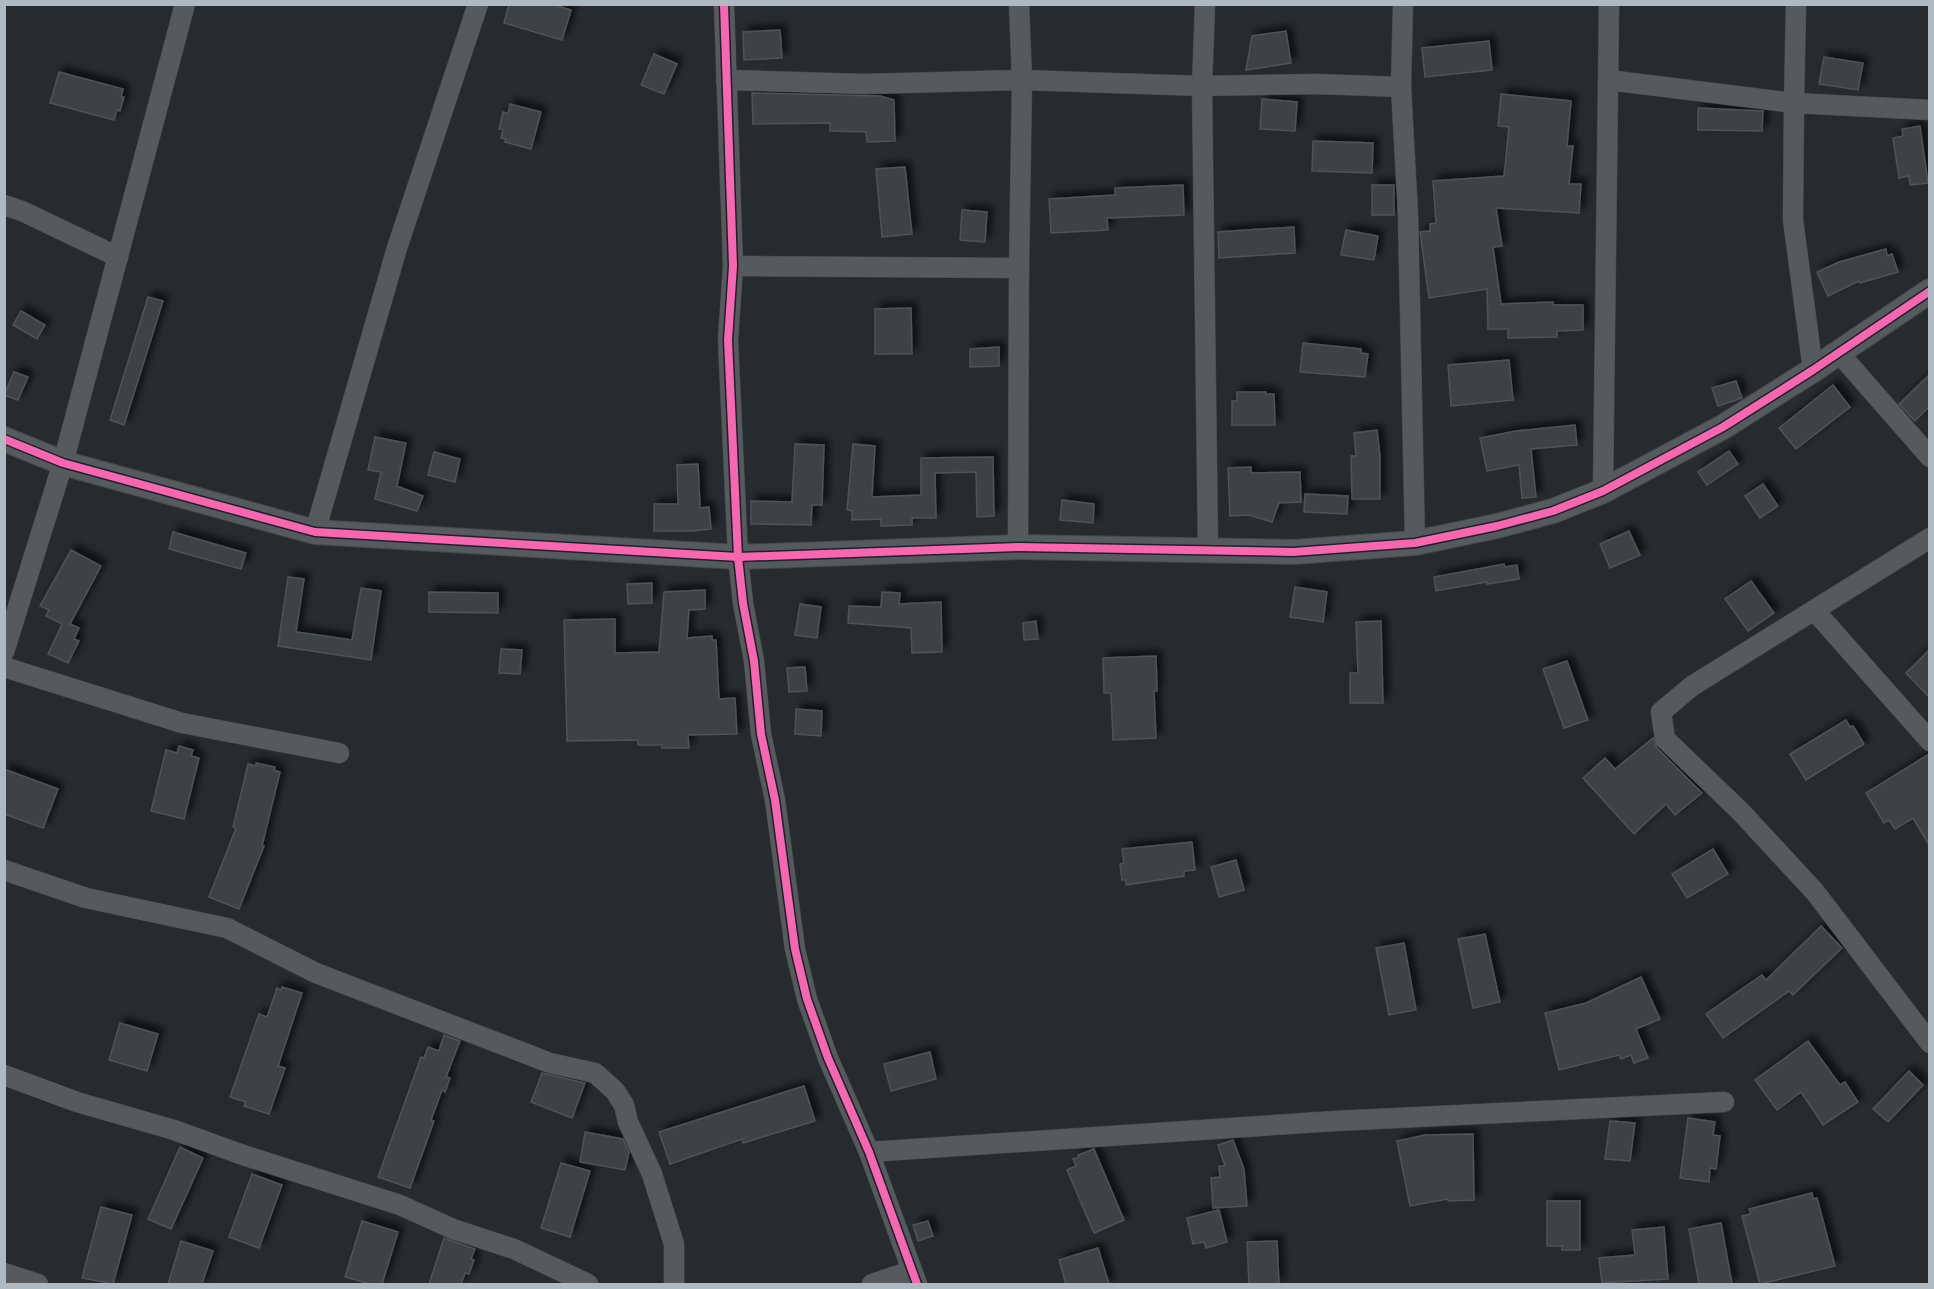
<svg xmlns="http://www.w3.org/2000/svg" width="1934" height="1289" viewBox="0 0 1934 1289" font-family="'Fira Sans',sans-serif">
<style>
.building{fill:#3e4347;stroke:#4d5358;stroke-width:1.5;filter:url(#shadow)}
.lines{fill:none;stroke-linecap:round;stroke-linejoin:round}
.minor-casing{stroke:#44474b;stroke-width:21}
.tertiary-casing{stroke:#44474b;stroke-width:26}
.minor{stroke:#555a5f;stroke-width:20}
.tertiary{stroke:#555a5f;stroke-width:24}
.cycleway-casing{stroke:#1a232a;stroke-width:11}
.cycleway{stroke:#f766af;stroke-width:8}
</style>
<defs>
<filter id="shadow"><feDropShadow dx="5.5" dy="-5.5" stdDeviation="3" flood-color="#0009"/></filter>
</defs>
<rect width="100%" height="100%" fill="#262b30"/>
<!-- building -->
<g class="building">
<path d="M509 4H551L571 10 562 40 504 23Z"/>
<path d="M780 30 782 58 744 60 743 32Z"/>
<path d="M1286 31 1291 63 1246 70 1252 36Z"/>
<path d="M1489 41 1492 70 1425 77 1422 48Z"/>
<path d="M654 54 677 64 664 94 641 85Z"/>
<path d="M1824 57 1863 63 1858 90 1819 84Z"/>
<path d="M59 72 123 89 121 97H124L120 111 117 110 114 120 50 103Z"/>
<path d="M752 93 880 96 894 100 895 141 867 142 866 132 830 131V123L753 124Z"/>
<path d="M1501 94 1571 101 1567 146H1573L1569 184H1581L1579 213 1496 208 1502 246 1493 247 1501 304 1553 302V305H1583V330L1557 331V337L1508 338V329H1488L1487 289 1429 298 1420 232 1430 231V224L1436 223 1433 181 1504 176 1509 127 1498 126Z"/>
<path d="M1262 99 1297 102 1295 131 1260 129Z"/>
<path d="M510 104 541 112 531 149 505 142 506 139 501 138 503 130 499 129 503 112 508 114Z"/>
<path d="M1698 108 1763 111 1762 131 1698 130Z"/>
<path d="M1920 126 1928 183 1910 185 1909 176 1899 178 1893 138 1903 136 1902 129Z"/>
<path d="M1313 141 1373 143 1372 173 1312 171Z"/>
<path d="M905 167 912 234 882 237 876 169Z"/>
<path d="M1183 185 1184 215 1107 218 1108 230 1051 233 1049 199 1115 195V188Z"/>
<rect x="1372" y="185" width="22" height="30"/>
<path d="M962 210 987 212 985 242 960 240Z"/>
<path d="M1294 227 1295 253 1219 258 1218 232Z"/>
<path d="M1346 230 1378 236 1374 260 1341 255Z"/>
<path d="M1886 249 1887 256 1892 254 1898 272 1860 283 1859 281 1828 296 1817 272 1839 262Z"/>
<path d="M148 297 163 301 124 425 110 420Z"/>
<path d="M911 308 912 354H875V309Z"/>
<path d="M21 311 45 325 37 339 13 325Z"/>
<path d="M1303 343 1361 349V353L1368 354 1365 377 1300 372Z"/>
<path d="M999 347V366L970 367V349Z"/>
<path d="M1509 360 1513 400 1451 406 1448 365Z"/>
<path d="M14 372 28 377 18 400 4 395Z"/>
<path d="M1929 375V407L1915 421 1899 404Z"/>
<path d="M1736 381 1742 398 1718 406 1712 388Z"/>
<path d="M1833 385 1850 407 1796 449 1779 428Z"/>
<path d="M1237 392H1266V394H1274L1275 425H1232V401H1237Z"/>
<path d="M1575 425 1577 445 1531 449 1536 497 1522 498 1519 465 1487 471 1480 438 1516 431Z"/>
<path d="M1377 430 1380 456V499H1352L1351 456H1356L1354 433Z"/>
<path d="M375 437 406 443 397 486 423 496 417 511 375 499 381 472 368 470Z"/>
<path d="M795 444 824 445 822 505H812L811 525 751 524V501L792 502Z"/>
<path d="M853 444 875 446 872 497 921 495V458L993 457 994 516 977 517 976 472 935 473 936 518H912V525L881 526V519L852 520V511L847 510Z"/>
<path d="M1729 451 1738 464 1707 485 1698 472Z"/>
<path d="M434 452 460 459 455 482 428 475Z"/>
<path d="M698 464 700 508 709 507 711 529 692 531H654V504H678L677 465Z"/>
<path d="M1251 467V473L1300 472 1301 502 1279 503 1272 522 1249 515 1230 516 1228 468Z"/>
<path d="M1763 484 1778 506 1760 518 1745 496Z"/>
<path d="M1305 494 1348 496 1347 514 1304 512Z"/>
<path d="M1062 500 1094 504 1093 523 1060 520Z"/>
<path d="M1629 531 1640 555 1610 568 1600 544Z"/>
<path d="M173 532 246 553 241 569 169 549Z"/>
<path d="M71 550 101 566 70 624 79 628 74 639 79 641 68 663 48 654 62 624 46 616 49 610 40 606Z"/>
<path d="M1504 564 1505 567 1517 565 1519 579 1487 584V582L1436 591 1434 577Z"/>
<path d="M288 577 304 579 296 632 311 634 352 640 361 588 381 591 371 660 278 646Z"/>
<path d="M1751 581 1774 613 1748 631 1725 599Z"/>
<path d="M652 583V603L628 604 627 584Z"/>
<path d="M1295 587 1327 592 1323 622 1290 617Z"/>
<path d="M705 590V609L689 610 687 638 712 636V640H716L719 699 735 698 737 734 688 735 689 748H662V745H638V740L567 741 564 620 615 619V653L659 652 664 592Z"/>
<path d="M429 592 498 593V613L429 612Z"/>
<path d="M882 592 900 593 899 604 941 602 942 652 912 653 911 628 848 623 849 606 881 607Z"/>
<path d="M800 604 821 607 817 638 795 635Z"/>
<path d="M1036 621 1038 639 1024 640 1023 623Z"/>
<path d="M1381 621 1383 703H1350V673H1358L1356 622Z"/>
<path d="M501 649 522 650 520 674 499 673Z"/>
<path d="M1929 650V697L1906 673Z"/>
<path d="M1156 656 1157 691H1154L1156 738 1113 740 1111 693H1104L1103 658Z"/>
<path d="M1567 661 1588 720 1564 728 1543 669Z"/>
<path d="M805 667 807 691 789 692 787 668Z"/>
<path d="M796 709 822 711 821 736 795 734Z"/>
<path d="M1846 720 1850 727 1853 726 1864 744 1806 780 1790 754Z"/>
<path d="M1653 738 1657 748 1702 793 1675 815 1666 804 1634 834 1583 778 1605 758 1615 769Z"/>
<path d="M179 746 193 750 191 756 199 758 184 819 151 811 166 750 177 753Z"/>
<path d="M1929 754V845L1913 818 1895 829 1889 820 1884 823 1866 793Z"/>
<path d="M256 763 275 767 274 770 280 772 262 846H264L239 909 209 897 236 828 233 827 248 764 256 766Z"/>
<path d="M4 769 58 789 43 828 4 814Z"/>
<path d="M1192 842 1195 870 1184 871V876L1126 885V880H1122L1120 864 1124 863 1122 849Z"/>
<path d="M1713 849 1728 874 1687 898 1672 874Z"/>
<path d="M1236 860 1244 890 1219 897 1211 867Z"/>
<path d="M1821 926 1842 948 1793 995 1789 991 1723 1038 1706 1014 1762 975 1766 980Z"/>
<path d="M1485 934 1500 1002 1473 1008 1458 939Z"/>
<path d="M1404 943 1416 1010 1389 1015 1376 948Z"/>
<path d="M1641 977 1660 1019 1636 1029 1648 1058 1634 1063 1631 1055 1621 1059 1619 1055 1559 1070 1545 1013 1586 1003Z"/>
<path d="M282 987 302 993 278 1066 285 1068 269 1114 244 1106 246 1102 230 1097 259 1014 267 1017 277 988 281 990Z"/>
<path d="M120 1023 158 1034 147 1071 109 1060Z"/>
<path d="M444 1035 460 1041 446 1077 450 1078 445 1092 442 1090 431 1120 434 1121 410 1188 378 1177 421 1057 424 1058 428 1047 439 1051Z"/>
<path d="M1808 1041 1840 1085 1845 1082 1858 1102 1823 1125 1801 1092 1777 1110 1755 1080Z"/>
<path d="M930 1052 936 1079 891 1091 884 1064Z"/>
<path d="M1909 1071 1923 1085 1888 1122 1873 1109Z"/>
<path d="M542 1073 585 1083 572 1118 531 1102Z"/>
<path d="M804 1086 815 1121 743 1143 742 1139 670 1164 659 1132Z"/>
<path d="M1688 1118 1715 1122 1713 1135 1720 1136 1716 1169 1710 1168 1709 1182 1680 1178Z"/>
<path d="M1610 1121 1635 1123 1630 1161 1605 1159Z"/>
<path d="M585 1132 623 1139 629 1152 625 1170 580 1162Z"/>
<path d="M1473 1134 1474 1200 1448 1201V1199L1410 1206 1397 1141 1425 1135Z"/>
<path d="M1233 1140 1244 1169 1247 1206 1213 1208 1211 1178 1220 1177 1219 1166H1225L1218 1145Z"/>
<path d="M180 1147 203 1158 171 1229 148 1219Z"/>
<path d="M1094 1149 1124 1220 1094 1233 1067 1170 1076 1166 1073 1159 1079 1157 1078 1155Z"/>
<path d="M561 1163 590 1171 570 1237 541 1228Z"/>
<path d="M252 1174 282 1185 259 1248 229 1237Z"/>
<path d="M1812 1193 1813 1199 1817 1198 1835 1266 1760 1284 1742 1216 1751 1214 1749 1209Z"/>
<path d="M1547 1201H1580V1250H1562V1246H1547Z"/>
<path d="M101 1207 132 1215 113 1284 82 1278Z"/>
<path d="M1219 1210 1227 1242 1206 1248 1204 1242 1193 1244 1187 1218Z"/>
<path d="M362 1221 398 1232 382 1284H370L345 1277Z"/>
<path d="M928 1221 933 1236 918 1241 913 1225Z"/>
<path d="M1721 1223 1732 1284H1699L1689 1229Z"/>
<path d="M1664 1227 1668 1279 1602 1283 1599 1258 1635 1255 1632 1230Z"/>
<path d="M444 1238 475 1249 471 1259 474 1260 469 1274 465 1273 461 1284H429Z"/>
<path d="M181 1241 213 1251 202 1284H168Z"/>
<path d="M1277 1241 1279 1284H1249L1247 1242Z"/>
<path d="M1098 1248 1109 1284H1066L1059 1260Z"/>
</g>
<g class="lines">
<!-- minor casing -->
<g class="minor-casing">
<g id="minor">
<path d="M724 4 733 266 728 340 738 557 743 603 754 661 761 734 775 800 795 949 807 999 828 1058 869 1152 917 1284"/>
<path d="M1205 4 1202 86 1208 549"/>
<path d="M1403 4 1401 87 1408 215 1415 543"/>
<path d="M726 80 865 84 1022 80 1202 86 1318 84 1401 87"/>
<path d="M1608 80 1794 103 1796 4"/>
<path d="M4 205 22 211 118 257"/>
<path d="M733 266 1019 268"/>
<path d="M1839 353 1930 457"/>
<path d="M1813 370 1793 220 1794 103 1930 110"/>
<path d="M1603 491 1609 4"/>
<path d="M315 532 397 248 478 4"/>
<path d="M1930 538 1692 686 1661 712 1665 739 1741 812 1815 892 1930 1043"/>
<path d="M1018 547 1019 268 1022 80 1019 4"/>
<path d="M1814 610 1930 741"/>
<path d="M4 652 63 463 185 4"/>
<path d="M4 667 182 723 339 753"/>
<path d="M4 870 86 898 227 928 316 973 550 1063 595 1073 615 1091 624 1105 628 1122 652 1174 674 1244V1284"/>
<path d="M4 1075 77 1102 174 1130 243 1155 400 1205 453 1229 514 1249 588 1284"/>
<path d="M869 1152 1335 1121 1724 1102"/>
<path d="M4 1273 38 1284"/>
<path d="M872 1284 911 1271"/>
</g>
</g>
<!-- tertiary casing -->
<g class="tertiary-casing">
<path id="tertiary" d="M4 439 63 463 315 532 738 557 1018 547 1293 552 1415 543 1497 526 1553 511 1603 491 1723 427 1813 370 1930 291"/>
</g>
<!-- minor -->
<use href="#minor" class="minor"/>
<!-- tertiary -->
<use href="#tertiary" class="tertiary"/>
<!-- cycleway casing -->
<g class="cycleway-casing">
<g id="cycleway">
<path d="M724 4 733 266 728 340 738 557 743 603 754 661 761 734 775 800 795 949 807 999 828 1058 869 1152 917 1284"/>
<path d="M4 439 63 463 315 532 738 557 1018 547 1293 552 1415 543 1497 526 1553 511 1603 491 1723 427 1813 370 1930 291"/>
</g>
</g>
<!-- cycleway -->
<use href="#cycleway" class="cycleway"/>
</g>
<!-- border -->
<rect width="1934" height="1289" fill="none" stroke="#afb9c2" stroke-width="12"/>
</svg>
